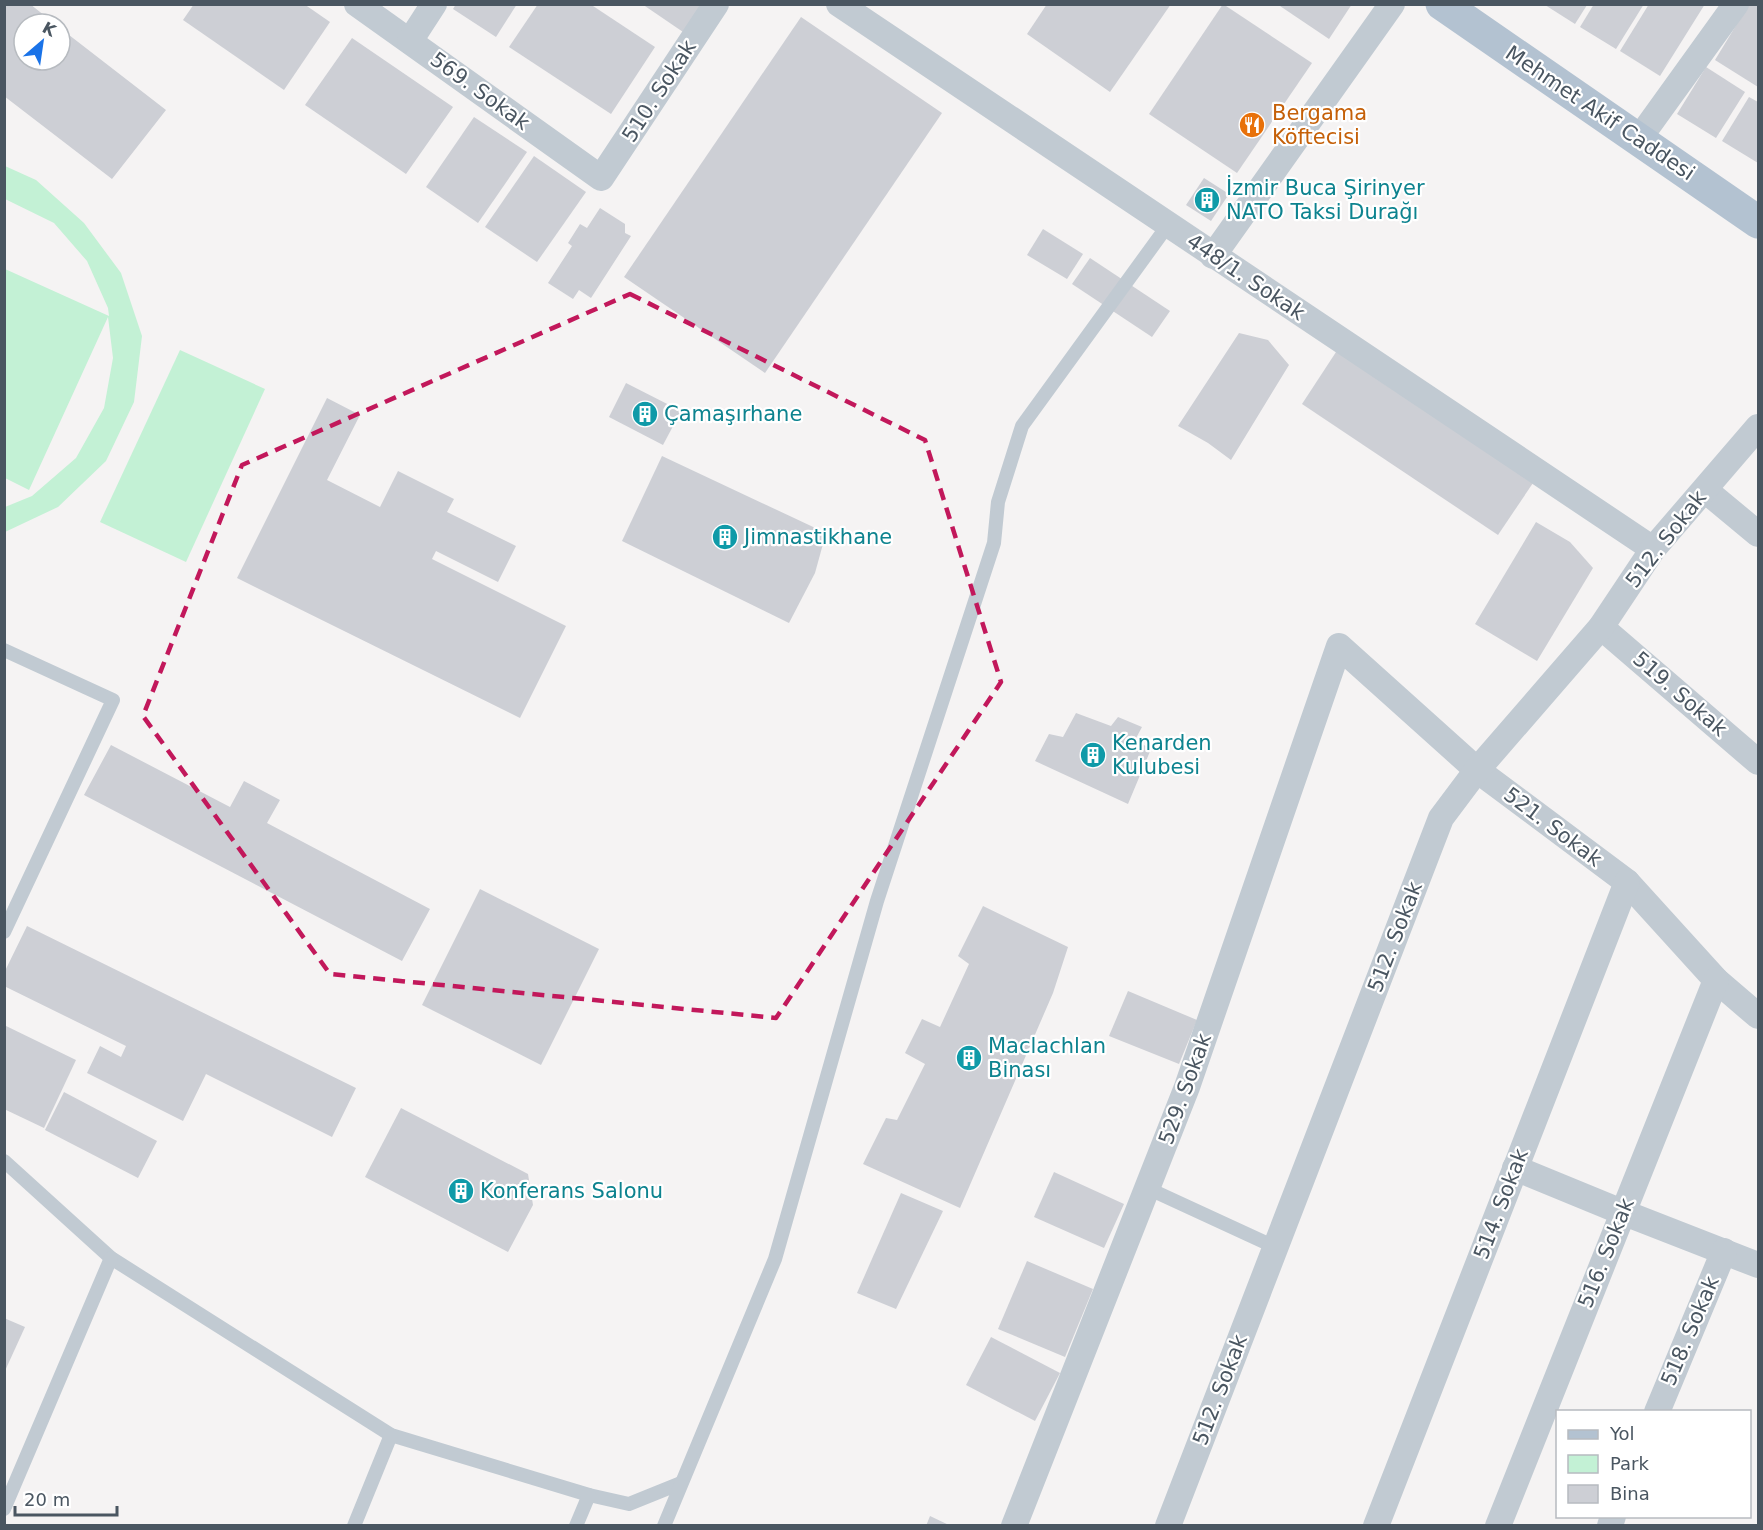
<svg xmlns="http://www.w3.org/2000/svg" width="1763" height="1530" viewBox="0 0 1763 1530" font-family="'DejaVu Sans',sans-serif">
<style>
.green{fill:#c3f1d5}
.building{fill:#cdcfd5}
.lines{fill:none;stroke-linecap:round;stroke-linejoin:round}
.service{stroke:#c1cad2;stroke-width:14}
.minor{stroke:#c1cad2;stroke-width:26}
.primary{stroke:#b3c2d1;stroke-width:33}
.marked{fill:none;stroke:#c2185b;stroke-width:4.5;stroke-dasharray:12 8;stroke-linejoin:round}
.labels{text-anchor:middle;stroke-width:4.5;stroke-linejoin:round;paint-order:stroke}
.street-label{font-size:21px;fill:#4a5661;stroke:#fff}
.food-label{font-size:21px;fill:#c56008;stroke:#fff;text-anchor:start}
.culture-label{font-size:21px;fill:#0d838f;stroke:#fff;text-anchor:start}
</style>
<rect width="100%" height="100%" fill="#f5f3f3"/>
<!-- green -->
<g class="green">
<path d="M5 166 36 180 84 223 121 273 142 336 134 402 106 461 58 507 5 532V507L32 496 76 458 104 408 113 358 108 317 29 490 5 478V269L109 316 108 308 87 261 54 223 5 199Z"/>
<path d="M180 350 265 389 186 562 100 522Z"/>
</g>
<!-- building -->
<g class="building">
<path d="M4 4H30L55 24H24V60H60V28L166 110 112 179 4 96Z"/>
<path d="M194 4H304L330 22 284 90 183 20Z"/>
<path d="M456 4H517L496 37 453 9Z"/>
<path d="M538 4H590L655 47 611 114 509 47Z"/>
<path d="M642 4H706L686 34Z"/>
<path d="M1047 4H1171L1110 92 1027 34Z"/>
<path d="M1223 4 1312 63 1237 173 1149 114Z"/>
<path d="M1277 4H1352L1329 39Z"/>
<path d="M1594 4H1644L1616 49 1580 27Z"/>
<path d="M1649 4H1705L1660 76 1620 51Z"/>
<path d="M1749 4H1758V87L1715 60Z"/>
<path d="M1545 5H1587L1575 24Z"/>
<path d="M801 17 942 113 765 373 624 277Z"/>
<path d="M352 38 453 107 406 174 305 105Z"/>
<path d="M1706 67 1745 92 1716 138 1677 114Z"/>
<path d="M1749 97 1758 102V163L1722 141Z"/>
<path d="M474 117 527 152 478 223 426 187Z"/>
<path d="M534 156 586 192 537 262 485 227Z"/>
<path d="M1204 178 1229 194 1211 221 1186 205Z"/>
<path d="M600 208 625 224V233L631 236 591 298 579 290 573 299 548 283 572 246 568 243 580 224 587 228Z"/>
<path d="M1043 229 1083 254 1067 279 1027 255Z"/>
<path d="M1090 258 1170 311 1152 337 1072 284Z"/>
<path d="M1239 333 1268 340 1289 365 1231 460 1208 443 1178 426Z"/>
<path d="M1338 349 1535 480 1498 535 1302 404Z"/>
<path d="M626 383 681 411 663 445 609 417Z"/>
<path d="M327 398 360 415 327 480 380 507 398 471 454 499 447 512 516 546 498 582 436 551 432 559 566 626 520 718 237 578Z"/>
<path d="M662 456 826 533 815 573 789 623 622 541Z"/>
<path d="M1536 522 1570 542 1593 568 1537 661 1475 624Z"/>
<path d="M1076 713 1111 726 1118 717 1142 727 1135 740 1151 749 1128 804 1035 761 1049 734 1063 737Z"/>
<path d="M111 745 230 807 244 781 280 800 267 823 430 909 402 961 84 795Z"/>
<path d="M480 889 599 949 541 1065 422 1005Z"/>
<path d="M983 906 1068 947 1053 993 960 1208 863 1164 886 1118 897 1120 925 1064 905 1053 922 1019 940 1027 969 964 958 956Z"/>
<path d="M27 926 356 1088 332 1137 206 1074 183 1121 87 1073 100 1046 121 1057 126 1046 4 986V973Z"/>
<path d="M1128 991 1197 1020 1179 1064 1109 1036Z"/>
<path d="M4 1025 76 1060 44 1128 4 1109Z"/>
<path d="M64 1092 157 1141 138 1178 45 1130Z"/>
<path d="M401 1108 528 1174 533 1205 508 1252 365 1177Z"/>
<path d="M1054 1172 1124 1204 1104 1248 1034 1217Z"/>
<path d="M901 1193 943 1211 896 1309 857 1293Z"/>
<path d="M1027 1261 1093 1289 1065 1357 998 1329Z"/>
<path d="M4 1318 25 1327 4 1373Z"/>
<path d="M991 1337 1060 1373 1035 1421 966 1385Z"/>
<path d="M930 1516 951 1526H926Z"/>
</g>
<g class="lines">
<!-- service -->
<g class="service">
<path d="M4 650 113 700 4 932"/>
<path d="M4 1161 111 1258 391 1435 589 1495 629 1504 681 1483"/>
<path d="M1147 1188 1275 1247"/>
<path d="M4 1509 111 1258"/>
<path d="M354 1526 391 1435"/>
<path d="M576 1526 589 1495"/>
<path d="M664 1526 775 1259 877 901 994 543 998 502 1022 426 1168 225"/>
</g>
<!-- minor -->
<g class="minor">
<path d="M357 4 601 178 716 4"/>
<path d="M839 4 1653 549"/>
<path d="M410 41 434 4"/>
<path d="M1638 140 1736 4"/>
<path d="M1213 256 1392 4"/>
<path d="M1705 490 1758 534"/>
<path d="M1601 627 1758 762"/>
<path d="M1515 1168 1622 1212 1758 1265"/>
<path d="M1657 1412 1724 1251"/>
<path d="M1014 1526 1187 1087 1339 646 1477 770 1627 882 1716 980 1758 1016"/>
<path d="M1168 1526 1441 818 1477 770 1601 627 1653 549 1758 427"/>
<path d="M1376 1526 1627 882"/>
<path d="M1498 1526 1716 980"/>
<path d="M1610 1526 1613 1516"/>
</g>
<!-- primary -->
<path class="primary" d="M1442 4 1758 222"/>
</g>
<!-- marked area -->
<path class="marked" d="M630 294 925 440 1001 682 776 1018 330 974 143 716 242 465Z"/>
<!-- icons -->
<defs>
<g id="restaurant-disc" transform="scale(1.35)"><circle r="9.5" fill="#e8710a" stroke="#fff"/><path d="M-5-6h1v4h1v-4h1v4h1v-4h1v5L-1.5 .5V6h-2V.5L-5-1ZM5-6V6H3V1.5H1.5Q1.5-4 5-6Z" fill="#fff"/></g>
<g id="building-disc" transform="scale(1.35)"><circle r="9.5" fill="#0f9aa8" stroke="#fff"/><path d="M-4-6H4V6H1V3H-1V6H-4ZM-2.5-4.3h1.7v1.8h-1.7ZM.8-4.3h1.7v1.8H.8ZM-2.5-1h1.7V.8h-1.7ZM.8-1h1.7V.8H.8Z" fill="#fff"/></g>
</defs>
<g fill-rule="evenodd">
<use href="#restaurant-disc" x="1252" y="125"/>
<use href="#building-disc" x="1207" y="200"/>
<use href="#building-disc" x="645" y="414"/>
<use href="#building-disc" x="725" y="537"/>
<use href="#building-disc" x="1093" y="755"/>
<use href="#building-disc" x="969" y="1058"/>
<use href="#building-disc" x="461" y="1191"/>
</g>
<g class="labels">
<!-- street labels -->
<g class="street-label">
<text transform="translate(480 91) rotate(36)" y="7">569. Sokak</text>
<text transform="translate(659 91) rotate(-57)" y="7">510. Sokak</text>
<text transform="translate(1600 113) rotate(34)" y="7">Mehmet Akif Caddesi</text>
<text transform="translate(1246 277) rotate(34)" y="7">448/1. Sokak</text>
<text transform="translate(1666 539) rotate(-52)" y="7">512. Sokak</text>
<text transform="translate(1680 694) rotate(41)" y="7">519. Sokak</text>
<text transform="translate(1553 827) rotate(37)" y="7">521. Sokak</text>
<text transform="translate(1395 937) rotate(-69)" y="7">512. Sokak</text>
<text transform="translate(1185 1089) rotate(-70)" y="7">529. Sokak</text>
<text transform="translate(1501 1204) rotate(-69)" y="7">514. Sokak</text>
<text transform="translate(1606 1253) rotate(-68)" y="7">516. Sokak</text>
<text transform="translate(1690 1331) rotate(-67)" y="7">518. Sokak</text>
<text transform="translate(1220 1390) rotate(-69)" y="7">512. Sokak</text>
</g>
<!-- food labels -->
<g class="food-label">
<text x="1272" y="120">Bergama<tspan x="1272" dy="24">Köftecisi</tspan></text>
</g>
<!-- culture labels -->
<g class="culture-label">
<text x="1226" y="195">İzmir Buca Şirinyer<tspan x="1226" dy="24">NATO Taksi Durağı</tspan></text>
<text x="664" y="421">Çamaşırhane</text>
<text x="744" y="544">Jimnastikhane</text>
<text x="1112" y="750">Kenarden<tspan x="1112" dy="24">Kulubesi</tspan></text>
<text x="988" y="1053">Maclachlan<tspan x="988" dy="24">Binası</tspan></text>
<text x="480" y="1198">Konferans Salonu</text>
</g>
</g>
<!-- border -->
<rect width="1763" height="1530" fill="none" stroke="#4a5661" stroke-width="12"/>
<!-- legend -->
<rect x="1556" y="1410" width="195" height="108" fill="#ffffff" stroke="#b7bbc0" stroke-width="1.5"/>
<rect x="1568" y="1430" width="30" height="9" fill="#b3c2d1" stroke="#b7bbc0" stroke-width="1.5"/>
<text x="1610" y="1440" font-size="18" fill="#4a5661">Yol</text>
<rect x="1568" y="1455" width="30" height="18" fill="#c3f1d5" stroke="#b7bbc0" stroke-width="1.5"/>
<text x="1610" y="1470" font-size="18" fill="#4a5661">Park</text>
<rect x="1568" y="1485" width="30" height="18" fill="#cdcfd5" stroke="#b7bbc0" stroke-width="1.5"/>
<text x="1610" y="1500" font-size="18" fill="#4a5661">Bina</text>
<!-- north arrow -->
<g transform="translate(42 42) rotate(29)"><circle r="28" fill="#ffffff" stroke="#b7bbc0" stroke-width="1.5"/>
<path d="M0-4.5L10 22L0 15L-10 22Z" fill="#1a73e8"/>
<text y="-9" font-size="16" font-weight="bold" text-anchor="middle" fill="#4a5661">K</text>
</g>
<!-- scale -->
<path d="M15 1506v9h102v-9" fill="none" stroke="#4a5661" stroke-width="3"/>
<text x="24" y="1506" font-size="18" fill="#4a5661" stroke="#ffffff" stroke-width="4.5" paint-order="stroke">20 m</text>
</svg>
